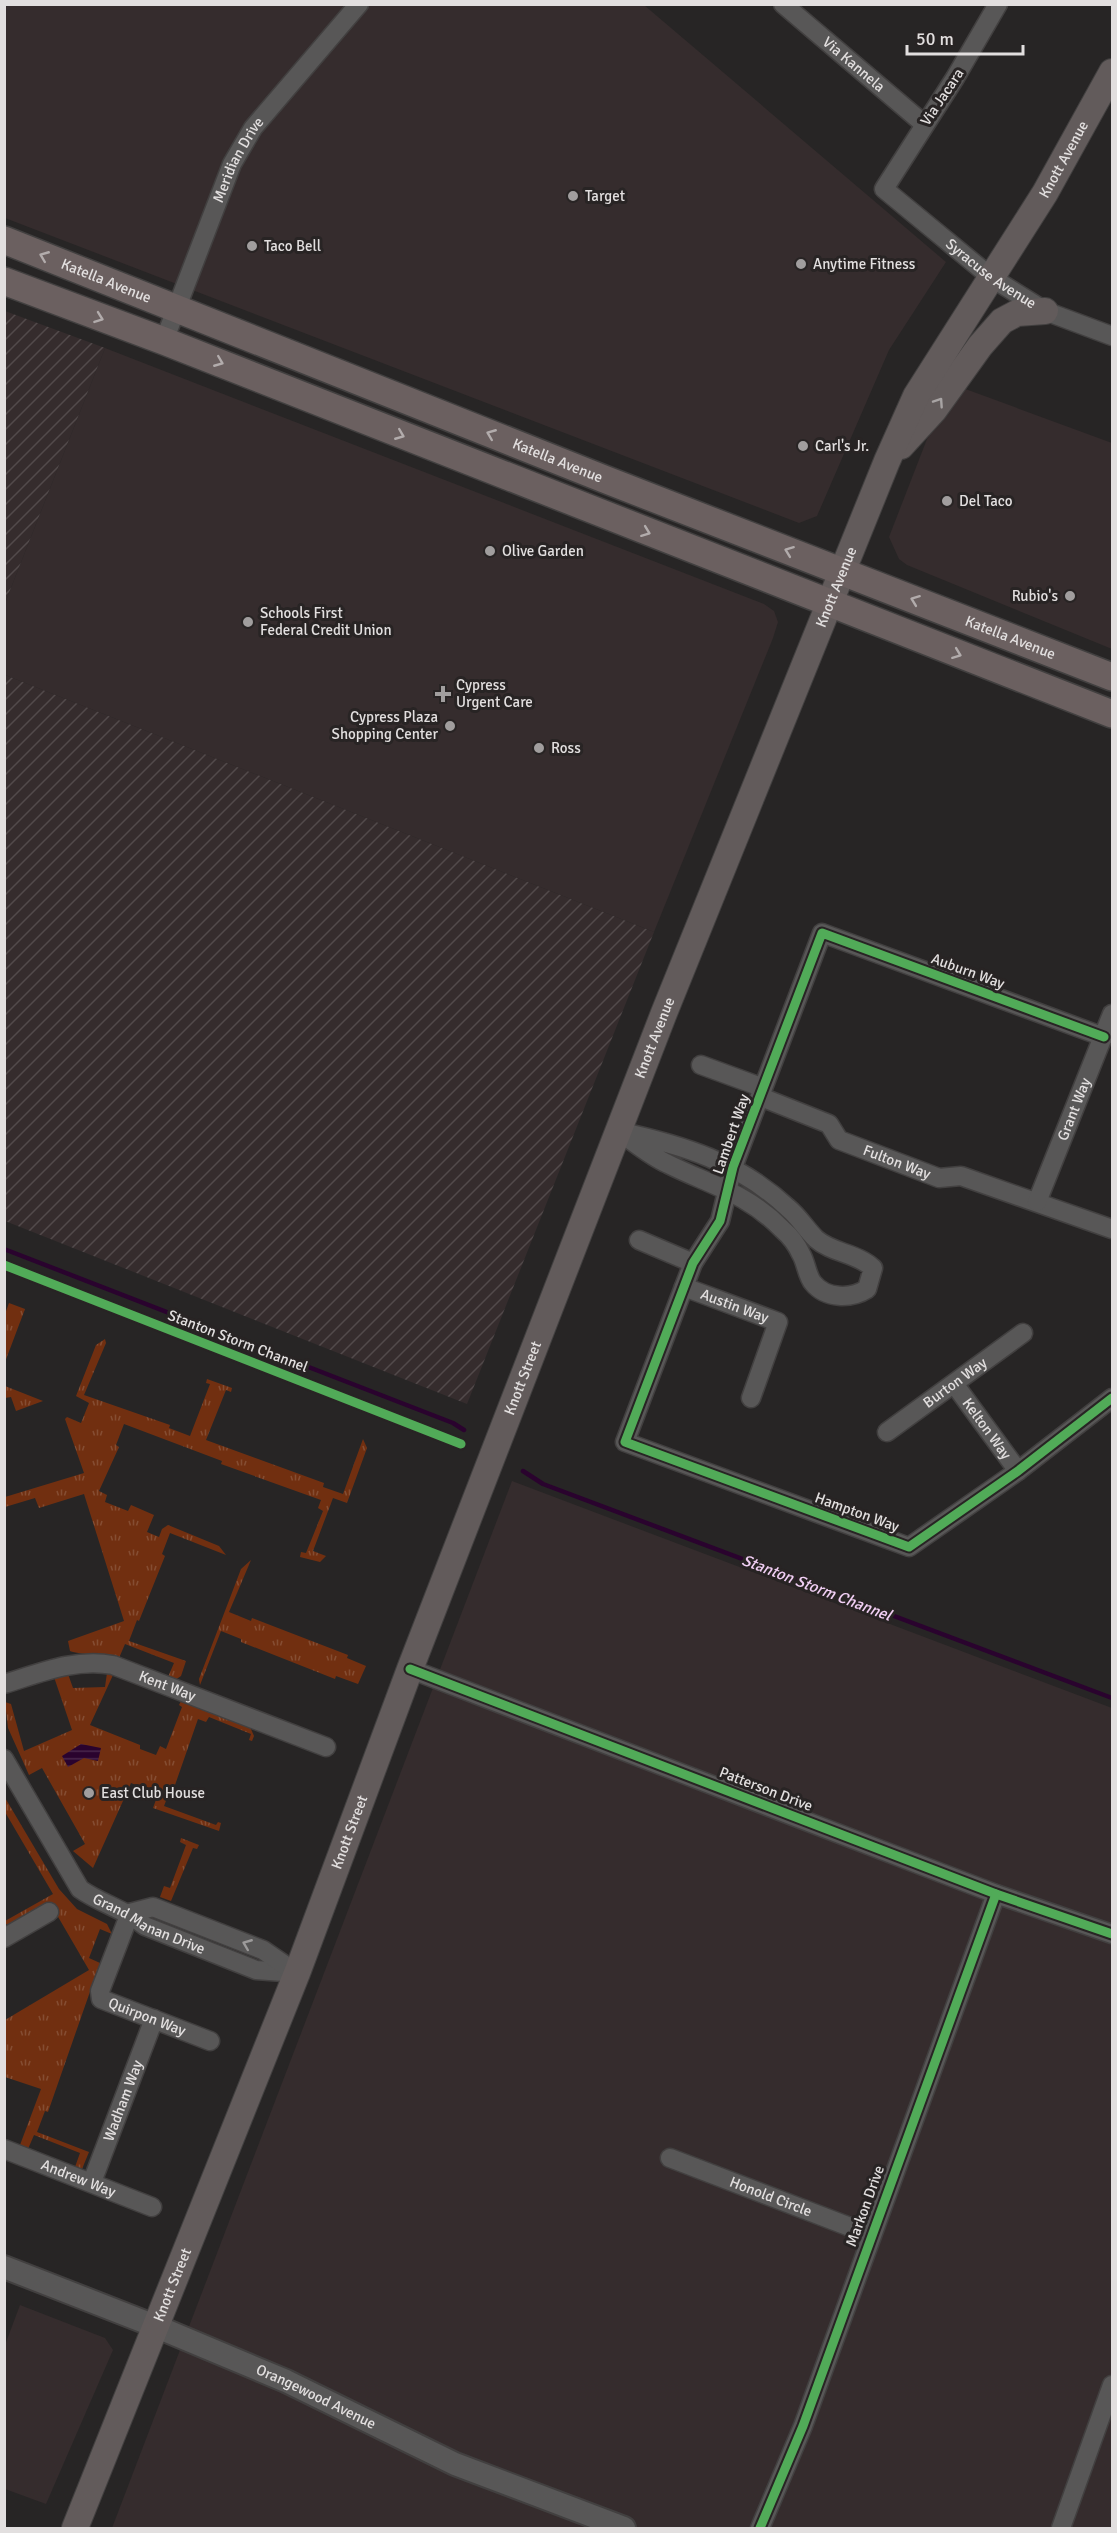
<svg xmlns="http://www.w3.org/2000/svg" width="1117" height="2533" viewBox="0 0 1117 2533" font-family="Signika,sans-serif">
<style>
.built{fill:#352c2d}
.industrial{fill:url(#industrial-furrows)}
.grass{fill:url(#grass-tufts)}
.water{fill:url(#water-rules)}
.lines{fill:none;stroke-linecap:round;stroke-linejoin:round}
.stream{stroke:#2a032e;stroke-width:4.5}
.minor-casing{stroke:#424040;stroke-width:21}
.tertiary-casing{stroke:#424040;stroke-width:26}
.secondary-casing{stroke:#424040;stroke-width:28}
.primary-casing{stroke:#424040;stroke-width:30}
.minor{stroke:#585757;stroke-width:18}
.tertiary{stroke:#585757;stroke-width:22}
.secondary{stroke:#625b5b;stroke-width:26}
.primary{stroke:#6b6060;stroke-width:27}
.cycleway-casing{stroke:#282424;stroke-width:13}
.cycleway{stroke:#51ab58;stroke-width:9}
.oneway{stroke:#b2acac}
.oneway2{stroke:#a8a4a4}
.oneway3{stroke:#9d9b9b}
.poi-dot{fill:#a19e9e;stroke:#282424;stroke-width:2}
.labels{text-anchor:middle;stroke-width:6;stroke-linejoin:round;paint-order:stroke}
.street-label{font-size:15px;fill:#e2dfdf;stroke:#282424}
.poi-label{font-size:15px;fill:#e2dfdf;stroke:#282424;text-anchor:start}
.water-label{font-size:16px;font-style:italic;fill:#f1cff4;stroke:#282424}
</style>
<defs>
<pattern id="industrial-furrows" width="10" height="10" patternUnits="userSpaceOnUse" patternTransform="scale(1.5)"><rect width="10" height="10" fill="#352c2d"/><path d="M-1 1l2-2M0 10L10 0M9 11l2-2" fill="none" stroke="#524a4b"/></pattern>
<pattern id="grass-tufts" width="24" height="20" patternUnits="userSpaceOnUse" patternTransform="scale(1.5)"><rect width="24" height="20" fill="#712f10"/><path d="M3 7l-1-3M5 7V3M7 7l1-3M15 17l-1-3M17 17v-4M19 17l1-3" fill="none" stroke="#854d32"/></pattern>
<pattern id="water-rules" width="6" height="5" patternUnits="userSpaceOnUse" patternTransform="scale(1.5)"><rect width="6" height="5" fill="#2a032e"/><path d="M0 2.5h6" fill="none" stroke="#49274c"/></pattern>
</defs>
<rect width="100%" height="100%" fill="#272525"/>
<!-- built -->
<g class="built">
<path d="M4 5H644L946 262 889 350 817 516 799 523 5 218Z"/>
<path d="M105 348 764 604 774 611 778 622 773 638 654 932 5 675V603Z"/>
<path d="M960 387 1112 443V649L907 565 899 559 889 537 927 439Z"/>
<path d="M512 1481 1112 1708V2528H112Z"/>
<path d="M20 2305 105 2338 113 2350 46 2504 5 2489V2345Z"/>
</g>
<!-- industrial -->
<g class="industrial">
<path d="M5 311 105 348 5 603 4 311Z"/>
<path d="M5 675 654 932 467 1404 5 1221Z"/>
</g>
<!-- grass -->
<g class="grass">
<path d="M9 1303 25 1309 5 1362V1314Z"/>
<path d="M105 1339 106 1343 84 1395 170 1425 169 1428 190 1436 210 1384 206 1383 207 1379 232 1388 231 1392 226 1390 206 1440 324 1483 323 1487 343 1494 363 1439 367 1448 347 1503 333 1498 313 1551 326 1556 320 1562 300 1557 301 1552 306 1553 323 1511 318 1508 321 1500 221 1464 222 1461 124 1424 116 1445 119 1447 99 1491 107 1495 105 1502 128 1511 131 1505 154 1515 147 1532 159 1537 162 1529 168 1525 219 1546 226 1555 170 1533 162 1554 165 1556 139 1621 137 1620 129 1641 186 1661 181 1676 175 1680 168 1677 174 1663 125 1644 119 1658C110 1656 75 1654 70 1651L68 1641 124 1621 84 1494 39 1508 35 1498 5 1507V1497L84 1473 65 1419 67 1417 81 1423 89 1403 76 1396 96 1345Z"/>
<path d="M4 1386H5L43 1401 16 1411 11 1397 5 1398Z"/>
<path d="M251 1560 229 1612 251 1621 252 1618 348 1655 347 1658 366 1666 358 1684 336 1676 335 1679 241 1642V1639L221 1631 200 1685 199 1679 241 1569Z"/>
<path d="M107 1673 113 1675 90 1725 140 1745V1749L156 1755 160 1746 166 1749 182 1707 179 1705 181 1701 250 1727 254 1736 252 1741 249 1740 251 1734 209 1717 206 1722 198 1719 175 1785H172L164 1806 216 1825 218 1822 221 1823 219 1831 153 1808 158 1794 131 1783 93 1868 73 1851 85 1844 42 1768 29 1775 8 1728 5 1702 11 1704 24 1751 72 1730 54 1677 68 1674 73 1688 105 1687Z"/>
<path d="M4 1796 59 1889 77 1909 107 1924 112 1934 100 1929 89 1958 100 1963 48 2112 45 2111 37 2132 89 2152 82 2169 75 2167 80 2153 34 2135 28 2149 20 2145 41 2089 5 2077V2020L89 1970 50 1903 13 1925 5 1924V1921L53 1894 5 1812Z"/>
<path d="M181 1838 199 1845 197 1849 193 1848 171 1901 160 1897 164 1886 170 1888 186 1845 180 1842Z"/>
</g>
<!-- water -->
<path class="water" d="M81 1744 101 1748 98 1761 84 1758 68 1767 62 1756Z"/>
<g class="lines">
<!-- stream -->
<g class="stream">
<path d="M4 1249 453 1423 464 1430"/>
<path d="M523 1471 543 1484 1112 1698"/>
</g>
<!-- minor casing -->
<g class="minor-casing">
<g id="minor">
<path id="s1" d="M783 4 924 124"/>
<path id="s2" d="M998 4 955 78 884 189 992 278 1045 311 1112 336"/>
<path id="s3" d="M164 341 232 164 253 128 359 4"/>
<path d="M1104 1037 822 933 733 1167 720 1221 693 1263 625 1442 909 1547 1018 1471 1112 1398"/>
<path d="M701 1065 761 1087"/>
<path id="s4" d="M761 1097 829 1124 839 1140 939 1178 961 1176 1112 1229"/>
<path d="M618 1131C683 1145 739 1162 788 1208 799 1217 806 1229 816 1239 832 1253 857 1253 873 1268L867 1289C851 1299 826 1299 813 1283 807 1276 806 1262 801 1254 797 1245 789 1235 782 1229 747 1193 710 1185 668 1164 650 1156 634 1142 618 1131Z"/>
<path id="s5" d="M1037 1202 1112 1014"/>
<path d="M639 1240 693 1263"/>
<path id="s6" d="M684 1287 778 1322 751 1398"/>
<path id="s7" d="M955 1385 1018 1471"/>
<path id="s8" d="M887 1432 1023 1333"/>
<path d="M410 1669 996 1894 1112 1934"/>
<path id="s9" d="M4 1684C40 1673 75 1658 113 1665L326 1747"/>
<path id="s10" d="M4 1759 80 1889C101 1904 125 1909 145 1926L256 1970 297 1973"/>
<path id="s11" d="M130 1913 100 1991 101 1999 210 2041"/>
<path d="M130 1913 153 1907 263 1950 295 1972"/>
<path d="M4 1938 49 1912"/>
<path id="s12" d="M4 2149 152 2207"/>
<path id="s13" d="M670 2158 871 2235"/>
<path id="s14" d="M92 2182 154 2019"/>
<path d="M760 2528 803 2426 996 1894"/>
<path d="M1061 2528 1112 2385"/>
</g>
</g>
<!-- tertiary casing -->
<g class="tertiary-casing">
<g id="tertiary">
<path id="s15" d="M4 2267 155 2326 286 2381 455 2464 624 2528"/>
</g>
</g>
<!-- secondary casing -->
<g class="secondary-casing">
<g id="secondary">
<path d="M901 446 934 410 980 346 1002 321 1017 313 1045 311"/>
<path id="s16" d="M75 2528 297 1973 410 1669 664 1013 887 461 916 396 1045 193 1112 72"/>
</g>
</g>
<!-- primary casing -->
<g class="primary-casing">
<g id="primary">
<path id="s17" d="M4 240 604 479 1112 677"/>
<path d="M4 281 164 341 1112 714"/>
</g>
</g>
<!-- minor -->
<use href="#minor" class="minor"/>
<!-- tertiary -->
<use href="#tertiary" class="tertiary"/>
<!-- secondary -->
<use href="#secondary" class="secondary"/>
<!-- primary -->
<use href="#primary" class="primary"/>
<!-- cycleway casing -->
<g class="cycleway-casing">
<g id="cycleway">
<path d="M1104 1037 822 933 733 1167 720 1221 693 1263 625 1442 909 1547 1018 1471 1112 1398"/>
<path d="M4 1265 461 1444"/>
<path d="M410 1669 996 1894 1112 1934"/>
<path d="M760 2528 803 2426 996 1894"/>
</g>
</g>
<!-- cycleway -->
<use href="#cycleway" class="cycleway"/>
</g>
<!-- one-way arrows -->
<defs><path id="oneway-chevron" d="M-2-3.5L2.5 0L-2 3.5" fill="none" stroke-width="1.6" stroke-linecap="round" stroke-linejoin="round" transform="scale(1.5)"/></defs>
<g class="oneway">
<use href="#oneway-chevron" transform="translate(44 256) rotate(-158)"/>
<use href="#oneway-chevron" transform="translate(99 318) rotate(20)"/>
<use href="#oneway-chevron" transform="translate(219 362) rotate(22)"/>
<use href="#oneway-chevron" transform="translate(491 434) rotate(-158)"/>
<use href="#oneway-chevron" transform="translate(400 435) rotate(22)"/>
<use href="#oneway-chevron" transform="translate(646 532) rotate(21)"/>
<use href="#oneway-chevron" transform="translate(789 551) rotate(-159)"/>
<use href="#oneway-chevron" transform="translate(915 600) rotate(-159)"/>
<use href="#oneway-chevron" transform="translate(957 654) rotate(21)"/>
</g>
<use class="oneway2" href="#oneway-chevron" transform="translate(939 402) rotate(-56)"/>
<use class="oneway3" href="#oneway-chevron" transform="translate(247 1944) rotate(-158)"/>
<!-- markers -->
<g class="poi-dot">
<circle cx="573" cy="196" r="6"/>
<circle cx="252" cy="246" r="6"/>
<circle cx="801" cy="264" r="6"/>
<circle cx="803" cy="446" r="6"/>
<circle cx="947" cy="501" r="6"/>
<circle cx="490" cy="551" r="6"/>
<circle cx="1070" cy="596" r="6"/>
<circle cx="248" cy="622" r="6"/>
<path d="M440 685h6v6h6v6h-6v6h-6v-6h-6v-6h6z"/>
<circle cx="450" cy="726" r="6"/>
<circle cx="539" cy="748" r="6"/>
<circle cx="89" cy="1793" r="6"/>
</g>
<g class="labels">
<!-- street labels -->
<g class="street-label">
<text dy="5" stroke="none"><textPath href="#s1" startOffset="93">Via Kannela</textPath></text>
<text transform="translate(942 97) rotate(-56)" y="5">Via Jacara</text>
<text dy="5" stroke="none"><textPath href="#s3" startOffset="196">Meridian Drive</textPath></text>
<text dy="5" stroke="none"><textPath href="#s16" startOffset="2571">Knott Avenue</textPath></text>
<text dy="5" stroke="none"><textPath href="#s2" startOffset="354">Syracuse Avenue</textPath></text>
<text dy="5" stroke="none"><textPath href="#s17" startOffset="110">Katella Avenue</textPath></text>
<text dy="5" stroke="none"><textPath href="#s17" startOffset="596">Katella Avenue</textPath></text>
<text dy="5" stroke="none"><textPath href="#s16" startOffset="2085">Knott Avenue</textPath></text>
<text dy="5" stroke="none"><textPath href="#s17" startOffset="1082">Katella Avenue</textPath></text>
<text transform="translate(968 971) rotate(20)" y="5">Auburn Way</text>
<text dy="5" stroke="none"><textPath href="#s16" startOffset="1599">Knott Avenue</textPath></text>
<text dy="5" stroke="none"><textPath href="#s5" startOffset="100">Grant Way</textPath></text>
<text transform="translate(731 1134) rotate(-71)" y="5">Lambert Way</text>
<text dy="5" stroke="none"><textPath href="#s4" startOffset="154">Fulton Way</textPath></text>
<text dy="5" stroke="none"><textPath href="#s6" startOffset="54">Austin Way</textPath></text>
<text transform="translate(238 1341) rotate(21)" y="5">Stanton Storm Channel</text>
<text dy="5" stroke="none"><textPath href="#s16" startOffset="1234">Knott Street</textPath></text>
<text dy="5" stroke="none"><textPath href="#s8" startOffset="84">Burton Way</textPath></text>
<text dy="5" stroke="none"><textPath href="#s7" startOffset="54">Kelton Way</textPath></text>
<text transform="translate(857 1512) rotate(20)" y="5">Hampton Way</text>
<text dy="5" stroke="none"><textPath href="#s9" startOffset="170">Kent Way</textPath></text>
<text transform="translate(766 1789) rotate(21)" y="5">Patterson Drive</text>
<text dy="5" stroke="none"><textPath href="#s16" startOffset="748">Knott Street</textPath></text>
<text dy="5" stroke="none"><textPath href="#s10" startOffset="228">Grand Manan Drive</textPath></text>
<text dy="5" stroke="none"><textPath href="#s11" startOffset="141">Quirpon Way</textPath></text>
<text dy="5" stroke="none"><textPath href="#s14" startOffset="87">Wadham Way</textPath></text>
<text dy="5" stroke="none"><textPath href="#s12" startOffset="80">Andrew Way</textPath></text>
<text dy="5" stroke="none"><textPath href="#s13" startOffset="108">Honold Circle</textPath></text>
<text transform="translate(865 2206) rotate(-70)" y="5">Markon Drive</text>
<text dy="5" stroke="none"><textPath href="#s16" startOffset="262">Knott Street</textPath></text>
<text dy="5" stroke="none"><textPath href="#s15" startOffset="338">Orangewood Avenue</textPath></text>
</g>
<!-- poi labels -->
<g class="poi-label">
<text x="585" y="201">Target</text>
<text x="264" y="251">Taco Bell</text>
<text x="813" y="269">Anytime Fitness</text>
<text x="815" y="451">Carl's Jr.</text>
<text x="959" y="506">Del Taco</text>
<text x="502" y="556">Olive Garden</text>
<text x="1058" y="601" text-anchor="end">Rubio's</text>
<text x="260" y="618">Schools First<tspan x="260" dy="17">Federal Credit Union</tspan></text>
<text x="456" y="690">Cypress<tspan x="456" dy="17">Urgent Care</tspan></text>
<text x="438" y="722" text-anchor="end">Cypress Plaza<tspan x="438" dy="17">Shopping Center</tspan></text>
<text x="551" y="753">Ross</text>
<text x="101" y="1798">East Club House</text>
</g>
<!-- water labels -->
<g class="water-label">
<text transform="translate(817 1587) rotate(21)" y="6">Stanton Storm Channel</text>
</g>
</g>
<!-- border -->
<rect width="1117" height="2533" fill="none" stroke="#e2dfdf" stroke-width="12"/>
<!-- scale -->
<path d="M907 45v9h116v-9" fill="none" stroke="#e2dfdf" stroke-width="3"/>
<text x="916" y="45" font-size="18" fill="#e2dfdf" stroke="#282424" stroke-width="4.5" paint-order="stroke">50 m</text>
</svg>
